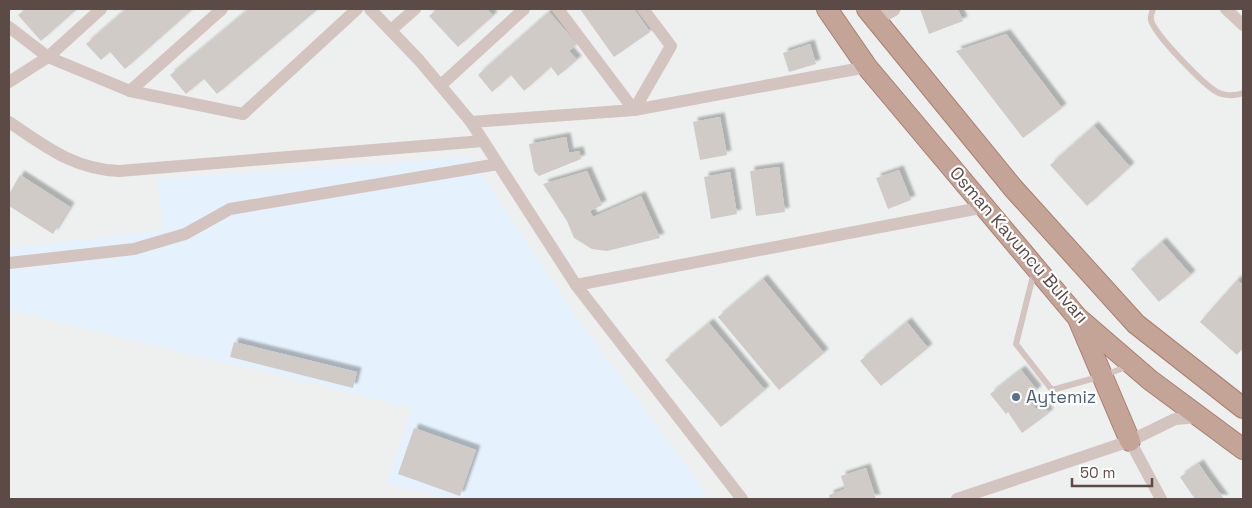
<svg xmlns="http://www.w3.org/2000/svg" width="1252" height="508" viewBox="0 0 1252 508" font-family="'Space Grotesk',sans-serif">
<style>
.commercial{fill:#e5f1fc}
.building{fill:#d0cbc7;filter:url(#shadow)}
.lines{fill:none;stroke-linecap:round;stroke-linejoin:round}
.trunk-casing{stroke:#a97f6f;stroke-width:22}
.service{stroke:#d3c4c0;stroke-width:6}
.minor{stroke:#d3c4c0;stroke-width:12}
.tertiary{stroke:#d3c4c0;stroke-width:15}
.trunk{stroke:#c5a498;stroke-width:20}
.service-dot{fill:#5c6f8a;stroke:#fff;stroke-width:2}
.labels{text-anchor:middle;stroke-width:4.5;stroke-linejoin:round;paint-order:stroke}
.street-label{font-size:18px;fill:#5b4a45;stroke:#fff}
.service-label{font-size:18px;fill:#4e5e75;stroke:#fff;text-anchor:start}
</style>
<defs>
<filter id="shadow"><feDropShadow dx="4.5" dy="-4.5" stdDeviation="1" flood-color="#0004"/></filter>
</defs>
<rect width="100%" height="100%" fill="#edf0ef"/>
<!-- commercial -->
<path class="commercial" d="M470 157 575 315 710 499H452L387 484 412 408 9 310V248L163 230 157 179Z"/>
<!-- building -->
<g class="building">
<path d="M25 9H77L41 41 18 15Z"/>
<path d="M126 9H193L125 69 110 52 101 60 86 44Z"/>
<path d="M249 9H318L217 94 204 79 186 94 170 75Z"/>
<path d="M437 9H487L493 16 458 47 429 16Z"/>
<path d="M580 9H634L650 32 614 57Z"/>
<path d="M920 9H958L963 21 929 34Z"/>
<path d="M549 12 577 44 569 51 577 60 558 76 551 67 524 91 511 75 492 92 478 75Z"/>
<path d="M1006 34 1062 108 1023 138 956 51Z"/>
<path d="M810 44 816 64 789 72 783 53Z"/>
<path d="M720 117 727 155 700 160 693 122Z"/>
<path d="M1094 126 1130 167 1087 206 1050 165Z"/>
<path d="M566 137 569 153 579 151 581 159 539 176 534 171 529 144Z"/>
<path d="M779 167 785 212 756 216 750 171Z"/>
<path d="M899 170 911 200 888 209 876 178Z"/>
<path d="M587 171 602 205 590 211 593 217 641 196 660 238 607 251 592 249 574 238 567 221 543 184Z"/>
<path d="M730 172 737 214 711 219 704 177Z"/>
<path d="M20 175 70 207 53 234 9 206V194Z"/>
<path d="M1162 242 1191 275 1159 302 1131 269Z"/>
<path d="M763 279 824 353 779 390 718 317Z"/>
<path d="M1237 280 1243 285V348L1237 355 1200 322Z"/>
<path d="M907 322 928 348 881 386 860 361Z"/>
<path d="M709 323 765 390 721 427 665 360Z"/>
<path d="M234 342 357 372 353 388 230 357Z"/>
<path d="M1021 370 1037 390 1027 398 1036 409 1042 404 1049 413 1022 433 1008 412 1006 414 990 394Z"/>
<path d="M414 428 476 450 460 496 398 474Z"/>
<path d="M1199 464 1207 476 1224 499H1195L1188 489 1180 477Z"/>
<path d="M866 468 876 499H830L829 495 845 489 841 476Z"/>
</g>
<g class="lines">
<!-- trunk casing -->
<g class="trunk-casing">
<g id="trunk">
<path d="M827 9 867 67 1077 317 1150 380 1243 449"/>
<path d="M867 9 1013 188 1136 324 1243 408"/>
<path d="M1079 321 1130 441"/>
</g>
</g>
<!-- service -->
<g class="service">
<path d="M1153 9C1152 12 1150 17 1151 20 1154 34 1204 85 1217 92 1223 96 1236 96 1243 93"/>
<path d="M1034 272 1016 344 1052 390 1102 376 1129 366"/>
</g>
<!-- minor -->
<g class="minor">
<path d="M370 9 419 60 471 122 576 285 742 499"/>
<path d="M558 9 634 110 671 46 643 9"/>
<path d="M1226 9 1243 25"/>
<path d="M9 27 48 57 130 91 243 114 357 9"/>
<path d="M391 30 415 9"/>
<path d="M9 82 48 57 101 9"/>
<path d="M441 85 524 9"/>
<path d="M130 91 222 9"/>
<path d="M9 122C45 146 73 169 119 171L483 141"/>
<path d="M471 122 634 110 867 67"/>
<path d="M9 263 134 249 185 234 230 209 498 164"/>
<path d="M576 285 985 207"/>
<path d="M1130 441 1161 499"/>
<path d="M957 499 1130 441 1175 419 1199 417"/>
</g>
<!-- tertiary -->
<path class="tertiary" d="M874 19 893 9"/>
<!-- trunk -->
<use href="#trunk" class="trunk"/>
</g>
<!-- markers -->
<circle class="service-dot" cx="1016" cy="397" r="5"/>
<g class="labels">
<!-- street labels -->
<g class="street-label">
<text transform="translate(1019 245) rotate(49)" y="6">Osman Kavuncu Bulvarı</text>
</g>
<!-- service labels -->
<g class="service-label">
<text x="1026" y="403">Aytemiz</text>
</g>
</g>
<!-- border -->
<rect width="1252" height="508" fill="none" stroke="#5b4a45" stroke-width="20"/>
<!-- scale -->
<path d="M1072 478v8h80v-8" fill="none" stroke="#5b4a45" stroke-width="2.5"/>
<text x="1080" y="478" font-size="15" fill="#5b4a45" stroke="#ffffff" stroke-width="4" paint-order="stroke">50 m</text>
</svg>
